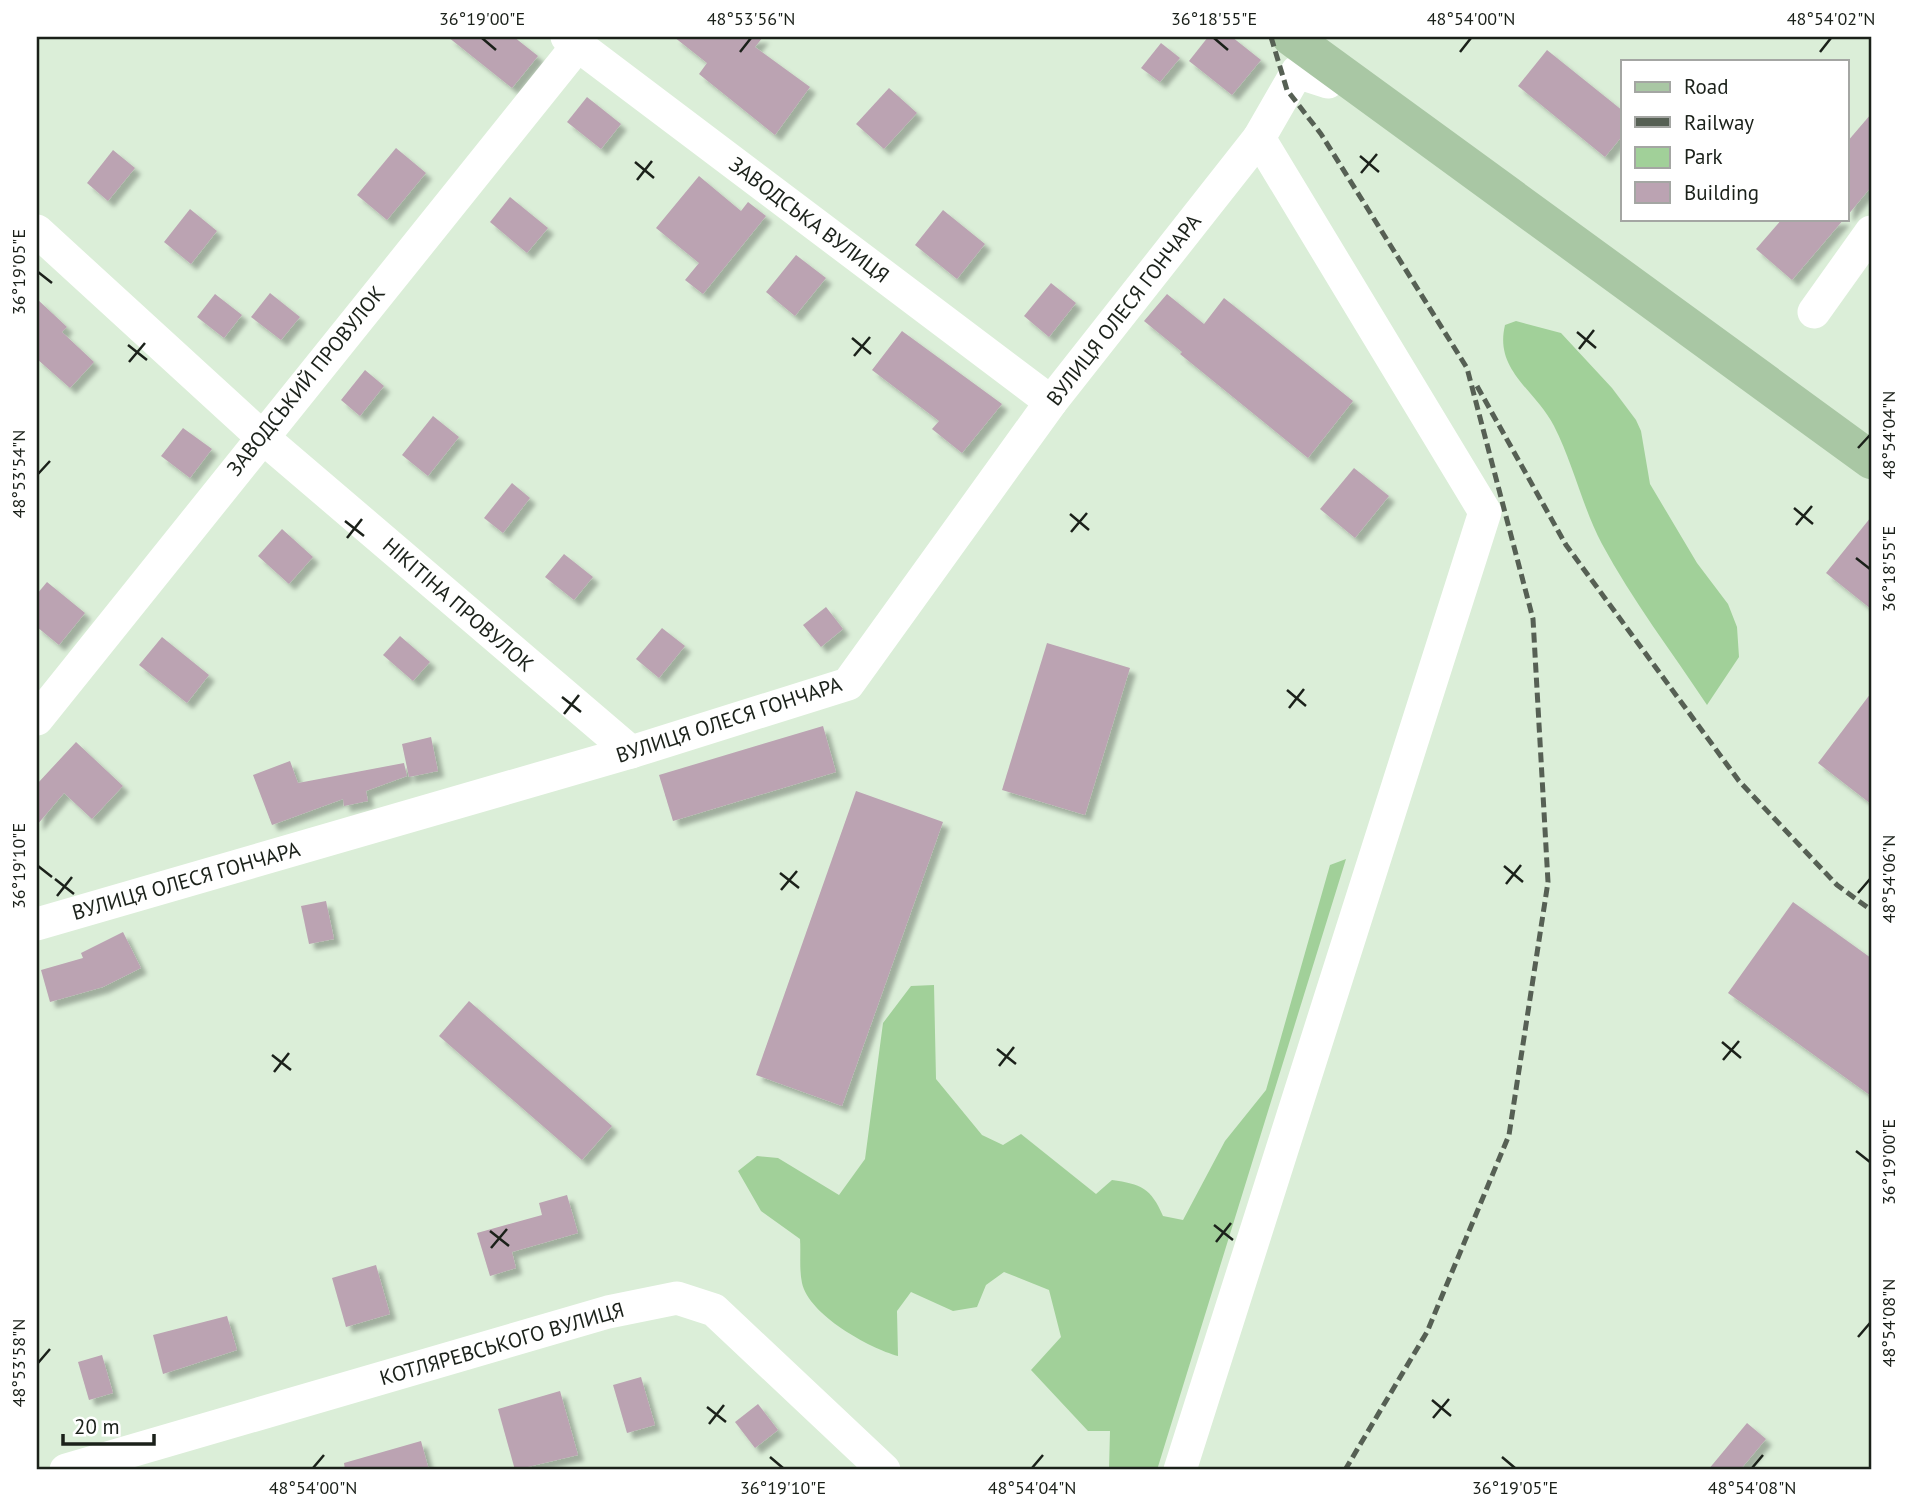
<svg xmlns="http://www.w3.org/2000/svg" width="1908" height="1507" viewBox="0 0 1908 1507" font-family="'PT Sans',sans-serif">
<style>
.green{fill:#a1d099}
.building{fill:#bba3b2;filter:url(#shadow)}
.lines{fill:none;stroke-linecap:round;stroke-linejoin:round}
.street{stroke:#fff;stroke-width:33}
.primary{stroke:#a9c7a4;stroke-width:38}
.rail{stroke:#566054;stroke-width:5;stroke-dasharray:10 5;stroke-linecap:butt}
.ticks{fill:none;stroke:#1b211a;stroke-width:2.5}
.labels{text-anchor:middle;stroke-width:5;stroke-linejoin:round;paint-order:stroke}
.street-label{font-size:21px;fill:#1b211a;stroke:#fff}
.neatline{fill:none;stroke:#1b211a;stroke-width:2.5}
.ticks-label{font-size:18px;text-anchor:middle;fill:#1b211a}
</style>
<defs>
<filter id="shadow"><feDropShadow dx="6" dy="6" stdDeviation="2" flood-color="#0004"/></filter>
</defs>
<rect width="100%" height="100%" fill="#dbeed8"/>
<!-- green -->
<g class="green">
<path d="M1516 321 1561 333 1612 388 1636 420 1641 431 1650 484 1697 563 1728 604 1737 627 1739 657 1707 705C1672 652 1632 600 1602 544 1582 506 1573 463 1554 426 1535 389 1494 371 1505 325Z"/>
<path d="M1346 859 1157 1470H1109L1110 1431H1088L1031 1370 1061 1337 1049 1290 1004 1272 986 1285 977 1307 953 1311 911 1292 897 1311 898 1356C869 1348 809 1315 802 1283 799 1269 801 1253 800 1239L761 1211 738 1171 757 1156 778 1158 839 1195 865 1159 883 1023 911 986 934 985 936 1079 982 1135 1003 1145 1021 1134 1096 1194 1112 1180C1141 1184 1151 1188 1163 1216L1183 1220 1225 1141 1266 1090 1330 865Z"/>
</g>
<!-- building -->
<g class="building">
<path d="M448 37H514L538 56 512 88Z"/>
<path d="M674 37H763L755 47 810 87 775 135 699 74 707 63Z"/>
<path d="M1208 37H1232L1261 60 1232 95 1189 61Z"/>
<path d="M1161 43 1180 58 1160 82 1141 68Z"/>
<path d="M1547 50 1623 111V135L1605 157 1518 86Z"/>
<path d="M889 88 917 113 884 149 856 124Z"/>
<path d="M587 97 621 124 601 149 567 122Z"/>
<path d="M1871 114V187L1847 216V142Z"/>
<path d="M396 148 426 173 387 220 357 195Z"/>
<path d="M113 150 135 168 108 201 87 183Z"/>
<path d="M699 176 741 211 748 202 766 216 703 294 685 280 699 263 656 228Z"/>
<path d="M510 197 548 228 527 253 490 222Z"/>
<path d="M190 209 217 231 191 264 164 242Z"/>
<path d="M943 210 985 244 957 279 915 245Z"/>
<path d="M1782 219H1844L1792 280 1756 249Z"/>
<path d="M796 255 826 278 795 316 766 292Z"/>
<path d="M1051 283 1076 303 1049 337 1024 316Z"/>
<path d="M270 293 300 317 281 340 251 317Z"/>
<path d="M215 294 242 315 224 338 197 317Z"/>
<path d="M1167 294 1204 324 1224 298 1353 401 1308 458 1180 354 1182 352 1144 321Z"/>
<path d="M37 299 67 327 62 332 94 362 70 388 37 359Z"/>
<path d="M902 331 1002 404 962 453 932 429 939 421 872 370Z"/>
<path d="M365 370 384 386 360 416 341 400Z"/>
<path d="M433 416 459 437 428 476 402 455Z"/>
<path d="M183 428 212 449 190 478 161 456Z"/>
<path d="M1354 468 1389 496 1355 538 1320 509Z"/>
<path d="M512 483 530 498 503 533 484 518Z"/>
<path d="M1871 517V609L1826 573Z"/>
<path d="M282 529 313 557 289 584 258 556Z"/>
<path d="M564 554 593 577 574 600 545 577Z"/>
<path d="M47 582 85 613 59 645 37 627V594Z"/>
<path d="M826 607 843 629 821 647 803 625Z"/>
<path d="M662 628 685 646 659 678 636 659Z"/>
<path d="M400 636 430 662 413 681 383 655Z"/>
<path d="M162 637 209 675 187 703 139 665Z"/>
<path d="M1047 643 1130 668 1085 815 1002 790Z"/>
<path d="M1871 693V804L1818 763Z"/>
<path d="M823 726 836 772 673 821 659 775Z"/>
<path d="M431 737 438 771 409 777 402 744Z"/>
<path d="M76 742 123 786 92 819 64 793 37 825V784Z"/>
<path d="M290 761 298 783 404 763 407 776 366 791 368 801 344 806 343 799 272 825 253 775Z"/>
<path d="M856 791 943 822 842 1106 756 1075Z"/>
<path d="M326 901 334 939 309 944 301 906Z"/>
<path d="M1793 902 1871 958V1096L1728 993Z"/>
<path d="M123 932 141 968 103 987 50 1002 41 970 83 958 81 953Z"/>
<path d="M469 1001 612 1126 582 1160 439 1036Z"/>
<path d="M567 1195 578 1233 512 1252 516 1268 490 1276 477 1233 542 1215 539 1203Z"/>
<path d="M376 1265 390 1314 346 1327 332 1278Z"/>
<path d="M227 1316 237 1350 163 1374 153 1335Z"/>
<path d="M102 1355 113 1393 89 1400 78 1362Z"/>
<path d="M641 1377 655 1425 627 1433 613 1385Z"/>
<path d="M560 1391 578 1455 515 1470 498 1409Z"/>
<path d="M758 1404 778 1430 755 1448 735 1422Z"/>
<path d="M1747 1423 1766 1439 1740 1470H1708Z"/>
<path d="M421 1441 429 1470H345L344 1463Z"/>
</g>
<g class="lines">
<!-- street -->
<g class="street">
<path d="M567 37 1051 402"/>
<path d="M37 231 261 436 631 752"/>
<path d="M1814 312 1871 232"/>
<path d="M37 719 578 45"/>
<path d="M37 924 631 752 848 684 1051 402 1259 138"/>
<path d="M66 1470 608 1312 677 1298 714 1310 884 1470"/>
<path d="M1180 1470 1485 512 1259 138 1297 72 1328 82"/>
</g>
<!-- primary -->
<path class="primary" d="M1291 37 1871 460"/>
<!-- rail -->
<g class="rail">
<path d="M1271 37 1287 90 1321 134 1467 368 1533 619 1548 882 1509 1135 1427 1332 1345 1470"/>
<path d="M1477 386 1566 545 1739 781 1837 885 1871 910"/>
</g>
</g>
<!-- ticks -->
<path class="ticks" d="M482 38 496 50M1214 38 1228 50M740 52 751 38M1460 52 1471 38M1820 52 1831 38M1360 156 1379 172M635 162 654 178M1361 173 1377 154M637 180 652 161M38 272 52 283M1577 332 1596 348M852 338 871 354M128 345 147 360M1579 349 1594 330M854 356 870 337M129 362 145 343M1858 448 1870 435M38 474 50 461M1794 508 1813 524M1070 514 1089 530M345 521 364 536M1796 525 1812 506M1071 532 1087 513M347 538 362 519M1856 558 1870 569M1287 690 1306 706M562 697 581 712M1289 708 1304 689M564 714 579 695M38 866 52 877M1504 866 1523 882M780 873 799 888M55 879 74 894M1506 884 1521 865M781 890 797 871M1858 893 1870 879M57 896 72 877M1722 1042 1741 1058M997 1049 1016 1064M272 1055 291 1070M1723 1060 1739 1041M999 1066 1014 1047M274 1072 289 1053M1856 1151 1870 1162M1214 1225 1233 1240M490 1231 509 1246M1216 1242 1231 1223M491 1248 507 1229M1858 1337 1870 1323M38 1363 50 1349M1432 1400 1451 1416M707 1407 726 1422M1433 1418 1449 1399M709 1424 724 1405M770 1457 783 1468M1502 1457 1515 1468M313 1468 324 1455M1032 1468 1043 1455M1752 1468 1763 1455"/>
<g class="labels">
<!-- street labels -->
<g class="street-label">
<text transform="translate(809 220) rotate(37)" y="7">ЗАВОДСЬКА ВУЛИЦЯ</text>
<text transform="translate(1124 310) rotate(-52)" y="7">ВУЛИЦЯ ОЛЕСЯ ГОНЧАРА</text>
<text transform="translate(306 381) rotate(-51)" y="7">ЗАВОДСЬКИЙ ПРОВУЛОК</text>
<text transform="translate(458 605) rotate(41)" y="7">НІКІТІНА ПРОВУЛОК</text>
<text transform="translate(729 720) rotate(-18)" y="7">ВУЛИЦЯ ОЛЕСЯ ГОНЧАРА</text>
<text transform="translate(186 881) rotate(-16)" y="7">ВУЛИЦЯ ОЛЕСЯ ГОНЧАРА</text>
<text transform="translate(502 1344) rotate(-16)" y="7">КОТЛЯРЕВСЬКОГО ВУЛИЦЯ</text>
</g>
</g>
<!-- border -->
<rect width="1908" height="1507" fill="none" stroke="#ffffff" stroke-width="77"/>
<!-- legend -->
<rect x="1621" y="60" width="228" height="161" fill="#ffffff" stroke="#a4a6a3" stroke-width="2"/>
<rect x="1635" y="82" width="35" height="10" fill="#a9c7a4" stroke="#a4a6a3" stroke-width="2"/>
<text x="1684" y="94" font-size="21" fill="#1b211a">Road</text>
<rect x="1635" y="117" width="35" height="10" fill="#566054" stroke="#a4a6a3" stroke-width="2"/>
<text x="1684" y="130" font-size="21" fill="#1b211a">Railway</text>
<rect x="1635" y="147" width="35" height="21" fill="#a1d099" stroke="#a4a6a3" stroke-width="2"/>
<text x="1684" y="164" font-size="21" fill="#1b211a">Park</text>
<rect x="1635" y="182" width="35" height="21" fill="#bba3b2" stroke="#a4a6a3" stroke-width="2"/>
<text x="1684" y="200" font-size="21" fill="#1b211a">Building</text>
<!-- scale -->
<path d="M63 1434v10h91v-10" fill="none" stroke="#1b211a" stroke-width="3.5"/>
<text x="74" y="1434" font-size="21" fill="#1b211a" stroke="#ffffff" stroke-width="5" paint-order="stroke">20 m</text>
<rect x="38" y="38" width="1832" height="1430" class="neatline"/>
<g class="ticks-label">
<text x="482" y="25">36°19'00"E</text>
<text x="751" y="25">48°53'56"N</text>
<text x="1214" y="25">36°18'55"E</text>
<text x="1471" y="25">48°54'00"N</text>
<text x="1831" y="25">48°54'02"N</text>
<text transform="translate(19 272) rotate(-90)" y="6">36°19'05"E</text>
<text transform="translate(1889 435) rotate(-90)" y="6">48°54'04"N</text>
<text transform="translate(19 474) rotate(-90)" y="6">48°53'54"N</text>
<text transform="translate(1889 569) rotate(-90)" y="6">36°18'55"E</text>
<text transform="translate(19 866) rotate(-90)" y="6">36°19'10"E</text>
<text transform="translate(1889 879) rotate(-90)" y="6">48°54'06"N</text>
<text transform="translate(1889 1162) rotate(-90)" y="6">36°19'00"E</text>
<text transform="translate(1889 1323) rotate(-90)" y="6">48°54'08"N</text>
<text transform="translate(19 1363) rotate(-90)" y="6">48°53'58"N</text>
<text x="313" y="1494">48°54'00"N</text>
<text x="783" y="1494">36°19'10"E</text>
<text x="1032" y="1494">48°54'04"N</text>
<text x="1515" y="1494">36°19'05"E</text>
<text x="1752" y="1494">48°54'08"N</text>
</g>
</svg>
